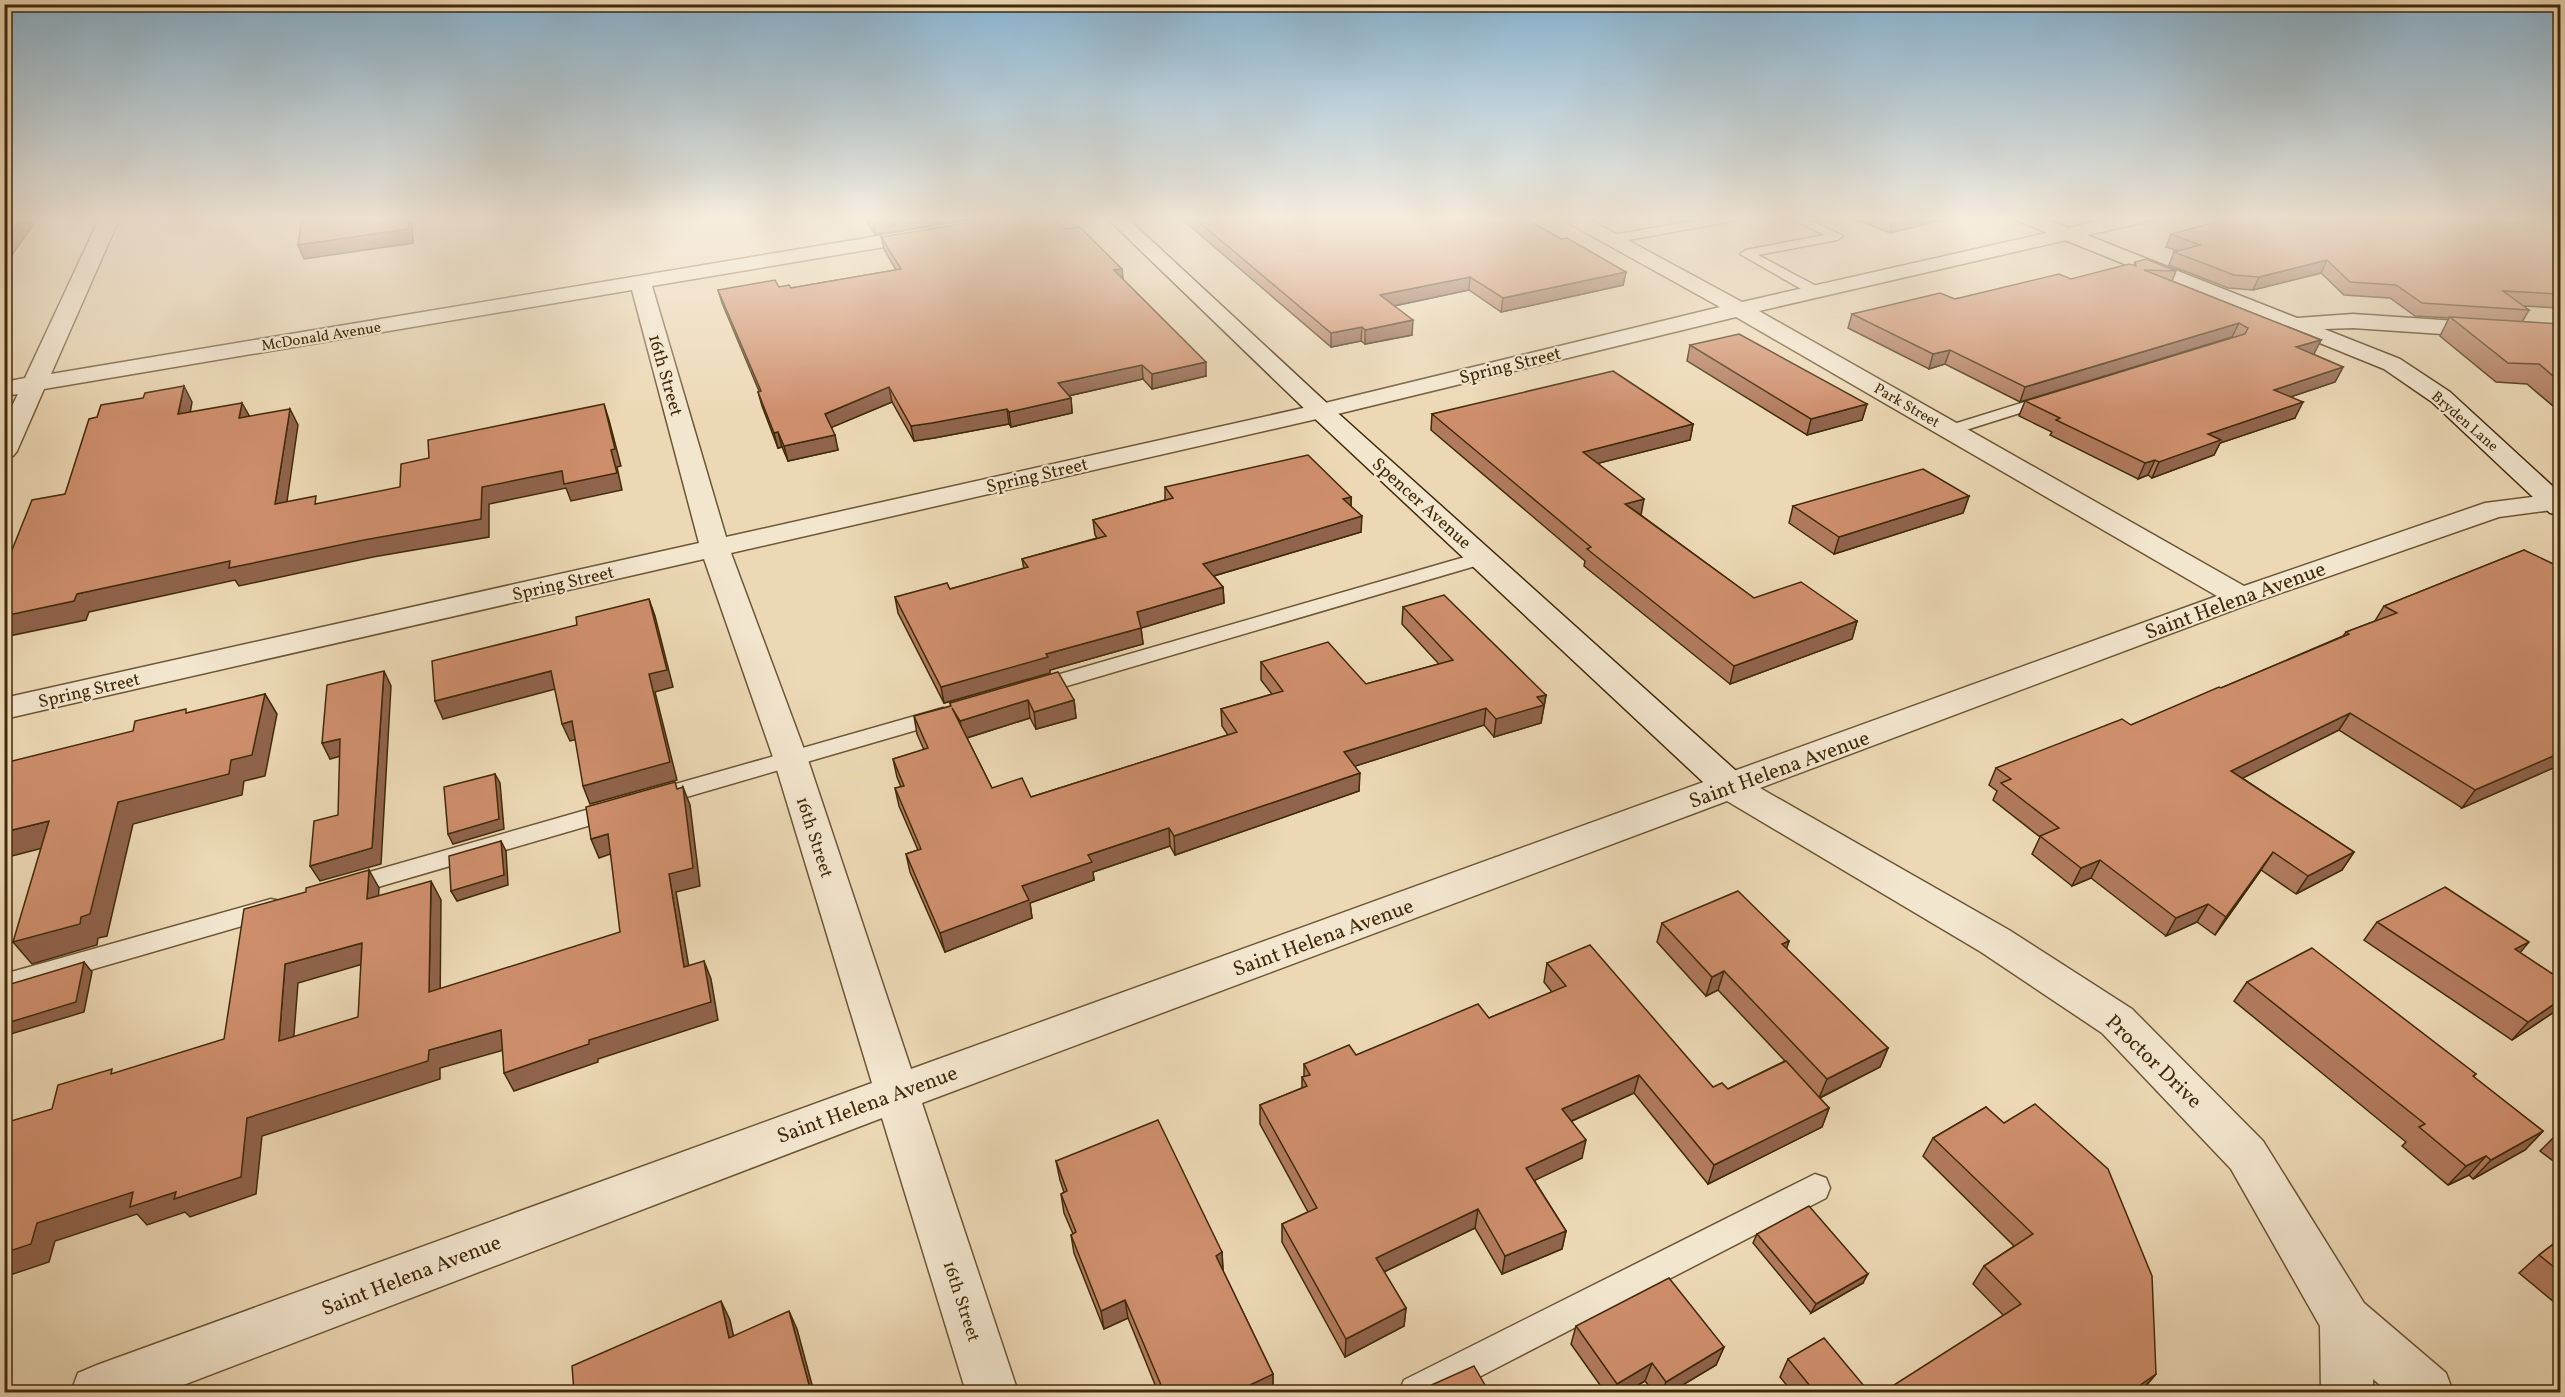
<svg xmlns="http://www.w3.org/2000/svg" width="2565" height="1397" viewBox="0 0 2565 1397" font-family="Vollkorn,serif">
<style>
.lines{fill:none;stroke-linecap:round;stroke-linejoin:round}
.lane-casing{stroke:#6c5633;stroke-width:3}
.street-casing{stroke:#6c5633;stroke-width:3}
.secondary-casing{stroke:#412a08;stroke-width:3}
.lane{fill:#f3e6cf;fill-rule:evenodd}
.street{fill:#f3e6cf;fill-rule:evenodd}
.secondary{fill:#f3e6cf;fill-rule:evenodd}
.wall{fill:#b17a5d;stroke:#412a08;stroke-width:1.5}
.shaded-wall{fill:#90634c;stroke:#412a08;stroke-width:1.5}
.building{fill:#ce8e6c;stroke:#412a08;stroke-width:1.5;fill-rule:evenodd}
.labels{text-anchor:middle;stroke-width:4.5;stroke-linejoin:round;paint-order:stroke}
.far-street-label{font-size:15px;fill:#412a08;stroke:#f3e6cf}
.street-label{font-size:18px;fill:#412a08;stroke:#f3e6cf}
.near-street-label{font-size:21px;fill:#412a08;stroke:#f3e6cf}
</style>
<rect width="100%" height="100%" fill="#ecd8b5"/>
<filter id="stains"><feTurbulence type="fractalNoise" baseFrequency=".00333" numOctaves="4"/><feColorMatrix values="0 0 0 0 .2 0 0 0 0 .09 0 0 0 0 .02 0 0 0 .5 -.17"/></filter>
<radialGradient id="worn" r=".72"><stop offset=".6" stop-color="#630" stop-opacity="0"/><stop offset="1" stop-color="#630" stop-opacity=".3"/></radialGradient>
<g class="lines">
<!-- lane casing -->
<g class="lane-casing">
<g id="lane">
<path d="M1716 217H1739L1733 221 1612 243 1606 239 1612 235Z"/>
<path d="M1789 217H1804L1843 236 1837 240 1758 255 1820 288V294H1810L1740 254 1746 250 1824 235Z"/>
<path d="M2050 394 2058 399 2055 402 1950 435 1942 430 1944 427Z"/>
<path d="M1482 552 1489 554 1491 558 1489 562 1043 693H1029L1026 688 1029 683Z"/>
<path d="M943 708 951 710 954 715 951 720 659 805 651 803 648 797 651 791Z"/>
<path d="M614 802 622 804 626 810 622 816 347 896 338 893 335 887 338 881Z"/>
<path d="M271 899 280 901 283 908 280 915 4 995V974Z"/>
<path d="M1815 1174 1826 1178 1830 1188 1826 1198 1450 1392H1399L1404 1380Z"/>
</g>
</g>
<!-- street casing -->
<g class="street-casing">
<path id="street" d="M100 217H120L51 374 926 228 933 230 936 234 933 238 926 240 652 286 726 537 1321 404 1720 307 1565 221 1563 217H1585L1742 302 2117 217H2149L2147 221 2140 223 1759 311 2244 586 2485 503 2555 494 2560 495V509L2499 517 2252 603 1760 788 2009 930 2132 1009 2263 1141 2364 1303 2446 1373 2453 1392H2388L2373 1379V1392H2321L2320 1326 2231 1169 2102 1033 1981 952 1727 801 922 1103 1018 1392H966L882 1118 165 1392H71L78 1373 97 1365 872 1083 774 760 704 559 4 719V698L699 543 632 290 44 389 17 451 13 456 4 459V422L18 394 4 396V382L25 378ZM1736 317 2217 596 911 1069 808 760 731 553 1321 418Z"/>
</g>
<!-- secondary casing -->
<g class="secondary-casing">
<g id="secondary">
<path d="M1106 217H1126L1330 406 1744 778 1749 787 1744 796 1731 799 1718 796 1312 416Z"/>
<path d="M2015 217H2041L2297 318 2353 314 2560 328V342L2353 328 2324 329 2400 359 2450 392 2560 493V515L2550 513 2432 402 2384 369 2018 221Z"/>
</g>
</g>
<!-- lane -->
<use href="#lane" class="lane"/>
<!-- street -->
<use href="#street" class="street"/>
<!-- secondary -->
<use href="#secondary" class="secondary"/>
</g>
<!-- wall -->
<g class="wall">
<path d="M864 217H986L875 235Z"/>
<path d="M1182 217H1522L1561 239 1626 272 1623 285 1501 312 1469 290 1394 306 1412 335 1365 344 1361 341 1331 347 1183 220Z"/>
<path d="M1851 217H1954L1890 233Z"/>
<path d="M2560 217V308L2523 306 2529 310 2522 322 2560 325V412L2527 384 2496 382 2440 336 2449 318 2415 316 2390 298 2344 295 2321 273 2253 290 2228 288 2169 265 2174 252 2178 251 2166 247 2171 234Z"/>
<path d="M1066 229 1122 269 1123 280 1206 376 1152 389 1143 379 1068 396 1071 398 1072 413 1011 427 1009 424 934 438 914 441 892 402 831 427 838 450 788 461 782 447 778 448 762 406 758 392 759 391 722 303 718 290 779 287 791 288 896 270 884 249 881 237Z"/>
<path d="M2135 262 2176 271 2172 281 2321 340 2313 354 2343 367 2335 382 2290 397 2295 418 2220 443 2214 455 2152 478 2148 475 2138 479 2050 435 2052 432 2019 416 2025 401 2233 337H2232L2020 402 1945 364 1929 369 1848 328 1852 314 1955 299 2071 279 2134 266Z"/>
<path d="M1690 345 1867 404 1862 420 1807 435 1687 361Z"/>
<path d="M1432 414 1693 424 1690 440 1598 463 1641 515 1754 598 1857 621 1852 639 1730 684 1584 566 1585 561 1431 430Z"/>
<path d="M1165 487 1351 497V507L1361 532 1214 576 1223 587 1224 603 1141 628 1143 644 1050 670V673L944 703 898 613 895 597 950 589 1024 569 1022 559 1097 538 1095 535 1093 520 1165 500Z"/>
<path d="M1969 496 1963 513 1834 554 1789 523 1793 506Z"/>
<path d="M2524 550 2560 765 2462 808 2339 730 2242 778 2354 852 2342 870 2296 894 2261 870 2215 935 2197 922 2166 936 2091 878 2072 886 2032 854 2040 837 1993 800 1997 791 1989 785 1996 768 2131 725 2221 688 2343 636 2346 632 2375 621 2384 606Z"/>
<path d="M1403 607 1546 695 1541 723 1494 737 1484 725 1355 766 1359 791 1175 855 1170 846 1093 872 1094 880 1030 903 1032 918 945 952 910 872 906 854 918 850 899 806 895 788 901 787 897 777 893 759 924 750 917 734 914 716 951 706 950 703 1074 700 1076 718 1036 729 1030 718 967 738 992 788 1031 797 1228 735 1222 726 1221 709 1272 694 1261 680V662L1366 684 1439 664 1402 624Z"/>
<path d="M2377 922 2520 953 2560 979V1008L2512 1040 2364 940Z"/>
<path d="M1662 923 1789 941 1786 949 1888 1048 1880 1067 1820 1098 1829 1108 1822 1127 1708 1184 1634 1093 1572 1121 1582 1158 1534 1180 1566 1231 1562 1249 1502 1274 1475 1228 1384 1272 1406 1308 1404 1326 1345 1357 1282 1242V1224L1308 1212 1260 1124V1105L1302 1088V1077H1304V1064L1356 1055 1489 1018 1552 992 1544 982 1547 963 1713 1087 1728 1089 1785 1061 1718 990 1706 996 1657 942Z"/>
<path d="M2247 982 2476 1074 2473 1077 2543 1131 2525 1150 2473 1179 2469 1175 2448 1185 2402 1146 2406 1142 2234 1001Z"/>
<path d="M1986 1107 2156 1374 2142 1391 2003 1315 1973 1284 1984 1266 2014 1246 1923 1156 1933 1138Z"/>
<path d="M2560 1131V1166L2540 1151Z"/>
<path d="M1056 1161 1222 1252 1223 1271 1273 1374V1392H1158L1128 1318 1104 1329 1074 1253 1071 1235 1073 1234 1064 1213 1061 1194 1064 1192 1060 1180Z"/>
<path d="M1757 1234 1863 1283 1811 1313 1753 1243Z"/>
<path d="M2560 1239V1307L2519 1273 2539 1255Z"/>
<path d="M1576 1326 1724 1347 1716 1365 1671 1392H1654L1645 1381 1626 1392H1605L1571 1344Z"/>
<path d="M1788 1359 1869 1392H1792L1780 1377Z"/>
</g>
<!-- shaded-wall -->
<g class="shaded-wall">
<path d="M23 217H39L4 266V243Z"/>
<path d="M408 217H412L413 243 304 259 298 245Z"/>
<path d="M908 217H986L875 235 873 222Z"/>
<path d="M1894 217H1954L1890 233Z"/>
<path d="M2327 260 2321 273 2253 290 2259 277Z"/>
<path d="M1122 269 1123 282 1114 270Z"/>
<path d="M1626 272 1623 285 1501 312 1503 298Z"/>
<path d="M1470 277 1469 290 1379 309 1380 295Z"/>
<path d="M1413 320 1412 335 1365 344V330Z"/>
<path d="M2239 323 2232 337 2020 402 2025 387Z"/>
<path d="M1362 327 1361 341 1331 347V333Z"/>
<path d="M2321 340 2314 354 2289 362 2296 347Z"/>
<path d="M1950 350 1945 364 1929 369 1933 354Z"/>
<path d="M1206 362V376L1152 389V374Z"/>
<path d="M1142 365 1143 379 1059 398 1058 383Z"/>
<path d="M2343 367 2335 382 2267 405 2274 390Z"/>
<path d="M184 386 192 402 187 431 178 414Z"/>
<path d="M889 387 892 402 828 429 825 414Z"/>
<path d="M1071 398 1072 413 1011 427 1009 412Z"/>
<path d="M2303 402 2295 418 2220 443 2214 455 2152 478 2159 462 2208 434Z"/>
<path d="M242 403 251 419 239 418Z"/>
<path d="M604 404 609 420 621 466 617 467 622 490 571 501 566 488 489 504V537L373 557 239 586 235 580 89 612 86 620 4 637V616L77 594 482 487 611 450Z"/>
<path d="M1867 404 1862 420 1807 435 1811 419Z"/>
<path d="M290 409 298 425 284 522 275 504Z"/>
<path d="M1007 409 1009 424 934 438 914 441 911 426Z"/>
<path d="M1693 424 1690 440 1580 468 1583 452Z"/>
<path d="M778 432 782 447 778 448 774 433Z"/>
<path d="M835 435 838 450 788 461 784 446Z"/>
<path d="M2155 460 2148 475 2138 479 2145 463Z"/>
<path d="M1969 496 1963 513 1834 554 1839 537Z"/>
<path d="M1351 497V512L1343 499Z"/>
<path d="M1644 499 1641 515 1625 504Z"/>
<path d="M1362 516 1361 532 1203 579V564Z"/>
<path d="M1223 587 1224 603 1138 629 1137 612Z"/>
<path d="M649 599 655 616 673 687 655 692 677 780 590 804 583 786 649 674Z"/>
<path d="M1857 621 1852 639 1730 684 1734 666Z"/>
<path d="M1141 628 1143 644 1050 670V673L944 703 941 687 1046 654Z"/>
<path d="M384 671 391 686 381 864 320 881 310 866 372 848Z"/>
<path d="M551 671 559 688 443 719 435 701Z"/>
<path d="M265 694 277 714 265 776 244 781 242 795 133 824 107 936 98 938 97 945 32 964 13 942 81 917 118 802 231 760Z"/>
<path d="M1546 695 1541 723 1494 737 1496 719 1537 697Z"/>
<path d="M1028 700 1030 718 963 739 960 721Z"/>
<path d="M1074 700 1076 718 1036 729 1034 712Z"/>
<path d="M1486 708 1484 725 1343 770 1344 752Z"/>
<path d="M2350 713 2339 730 2221 789 2231 771Z"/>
<path d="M572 721 579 739 570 741 562 724Z"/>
<path d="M340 739 348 754 330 759 322 743Z"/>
<path d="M2560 753V765L2462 808 2475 790Z"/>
<path d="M1360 773 1359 791 1175 855 1174 836Z"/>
<path d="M495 774 500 783 504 829 453 844 448 834Z"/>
<path d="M683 787 690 805 700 886 676 892 692 985 684 967 669 874Z"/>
<path d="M49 821 66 842 4 858V832Z"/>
<path d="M1169 828 1170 846 1093 872 1094 880 1030 903 1032 918 945 952 940 933 1022 886 1088 855Z"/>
<path d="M608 834 616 852 599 858 591 839Z"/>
<path d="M501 841 506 851 508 885 457 901 451 891Z"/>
<path d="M2273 852 2261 870 2215 935 2226 917Z"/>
<path d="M2354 852 2342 870 2296 894 2308 876Z"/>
<path d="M2100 860 2091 878 2072 886 2081 868Z"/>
<path d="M369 870 379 888 377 918 367 899Z"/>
<path d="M431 881 441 900 440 1010 429 992Z"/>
<path d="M2208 904 2197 922 2166 936 2176 918Z"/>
<path d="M1789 941 1783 960 1782 944Z"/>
<path d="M2529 942 2514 960 2515 949Z"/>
<path d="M362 943 373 961 298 983 292 1060 279 1041 285 964Z"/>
<path d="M704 961 711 979 718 1020 598 1059V1062L514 1091 504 1073 589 1040Z"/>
<path d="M84 962 92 972 84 1012 4 1036V1024Z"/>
<path d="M1724 971 1718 990 1706 996 1712 977Z"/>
<path d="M2560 1000V1008L2512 1040 2528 1022Z"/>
<path d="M501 1030 511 1048 440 1068V1079L262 1136 256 1194 190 1217 185 1212 147 1225 137 1214 55 1241 49 1262 4 1277V1253L37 1223 247 1118 429 1050Z"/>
<path d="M1888 1048 1880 1067 1819 1098 1827 1079Z"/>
<path d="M1639 1075 1634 1093 1558 1127 1562 1109Z"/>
<path d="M1829 1108 1822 1127 1708 1184 1714 1165Z"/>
<path d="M2543 1131 2525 1150 2473 1179 2491 1160Z"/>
<path d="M1586 1140 1582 1158 1523 1186 1526 1168Z"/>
<path d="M2486 1156 2469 1175 2448 1185 2466 1166Z"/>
<path d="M1478 1209 1475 1228 1375 1276 1376 1258Z"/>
<path d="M1566 1231 1562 1249 1502 1274 1505 1256Z"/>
<path d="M1222 1252 1223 1271 1216 1256Z"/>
<path d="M1868 1274 1863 1283 1811 1313 1816 1304Z"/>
<path d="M1125 1300 1128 1318 1104 1329 1101 1311Z"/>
<path d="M721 1301 730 1320 738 1356 729 1338Z"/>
<path d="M1406 1308 1404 1326 1345 1357 1346 1339Z"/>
<path d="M789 1311 797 1329 814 1392H811Z"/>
<path d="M1724 1347 1716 1365 1671 1392H1662L1666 1382Z"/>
<path d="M1652 1363 1645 1381 1626 1392H1614L1617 1384Z"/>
<path d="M1273 1374V1392H1235Z"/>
<path d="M2156 1374 2140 1392H2130Z"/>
</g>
<!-- building -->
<g class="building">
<path d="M4 217H23L4 243Z"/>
<path d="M302 217H408V229L298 245Z"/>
<path d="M869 217H908L873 222Z"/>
<path d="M1004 217H1053L1066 229 1080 227 1122 269 1114 270 1206 362 1152 374 1142 365 1058 383 1071 398 1009 412 1007 409 932 423 911 426 889 387 825 414 835 435 784 446 778 432 774 433 758 392 761 391 718 290 775 280 779 287 789 285 791 288 901 269 881 237Z"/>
<path d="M1193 217H1522L1561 239 1567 238 1626 272 1503 298 1470 277 1380 295 1413 320 1365 330 1362 327 1331 333Z"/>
<path d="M2234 217H2560V294L2503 291 2529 310 2422 303 2396 285 2350 282 2327 260 2259 277 2234 275 2174 252 2200 245 2171 234Z"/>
<path d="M2146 259 2176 271 2144 270 2321 340 2296 347 2343 367 2274 390 2303 402 2208 434 2221 440 2159 462 2155 460 2145 463 2056 420 2060 418 2025 401 2245 334 2248 328 2239 323 2025 387 1950 350 1933 354 1852 314 1940 293 1955 299 2059 274 2071 279 2129 264 2136 266 2135 262Z"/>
<path d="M2450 317 2560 324V382L2539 364 2508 363Z"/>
<path d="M1739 334 1867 404 1811 419 1690 345Z"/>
<path d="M1613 371 1693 424 1583 452 1644 499 1625 504 1754 598 1801 582 1857 621 1734 666 1587 549 1591 547 1432 414Z"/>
<path d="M184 386 178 414 242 403 239 418 290 409 275 504 316 496 315 504 400 487 401 464 429 458 428 440 604 404 615 449 611 450 617 473 564 484 562 471 482 487 481 519 364 540 229 568 230 561 77 594 74 601 4 616V570L32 500 65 494 89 419 97 417 101 405 143 398 145 393Z"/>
<path d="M1308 455 1351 497 1343 499 1362 516 1203 564 1223 587 1137 612 1141 628 1046 654 1048 657 941 687 895 597 947 583 950 589 1028 567 1022 559 1106 536 1093 520 1173 498 1165 487Z"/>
<path d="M1923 469 1969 496 1839 537 1793 506Z"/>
<path d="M2524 550 2560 567V753L2475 790 2350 713 2231 771 2354 852 2308 876 2273 852 2226 917 2208 904 2176 918 2100 860 2081 868 2040 836 2059 828 2001 783 2011 779 1996 768 2122 719 2131 725 2219 687 2221 688 2349 634 2346 632 2397 613 2384 606Z"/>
<path d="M1444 595 1546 695 1537 697 1544 705 1496 719 1486 708 1344 752 1360 773 1174 836 1169 828 1088 855 1092 862 1022 886 1029 900 940 933 906 854 921 849 895 788 904 786 893 759 928 748 914 716 951 706 950 703 1058 672 1074 700 1034 712 1028 700 960 721 952 708 992 788 1022 778 1031 797 1237 732 1221 709 1283 691 1261 662 1328 642 1366 684 1453 660 1403 607Z"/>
<path d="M649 599 667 670 649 674 670 762 583 786 572 721 562 724 551 671 435 701 432 661 577 625 576 617Z"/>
<path d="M384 671 372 848 310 866 314 821 338 815 340 739 322 743 327 685Z"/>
<path d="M265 694 252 755 231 760 229 774 118 802 90 914 81 917 80 924 13 942 49 821 4 832V763L133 731 135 721 186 709V713Z"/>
<path d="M495 774 499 819 448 834 444 787Z"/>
<path d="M675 782 677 789 683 787 693 868 669 874 684 967 704 961 711 1002 589 1040V1044L504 1073 501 1030 429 1050 428 1061 247 1118 241 1177 174 1199 176 1192 130 1207 133 1192 37 1223 31 1244 4 1253V1123L52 1109 58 1085 112 1069 111 1074 224 1039 244 909 306 892V888L369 870 367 899 431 881 429 992 620 932 608 834 591 839 586 807ZM362 943 358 1017 279 1041 285 964Z"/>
<path d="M501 841 504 875 451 891 449 856Z"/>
<path d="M2445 887 2529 942 2515 949 2560 979V1000L2528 1022 2377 922Z"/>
<path d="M1738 891 1789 941 1782 944 1888 1048 1827 1079 1724 971 1712 977 1662 923Z"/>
<path d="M1590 945 1713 1087 1722 1083 1728 1089 1786 1061 1829 1108 1714 1165 1639 1075 1562 1109 1586 1140 1526 1168 1566 1231 1505 1256 1478 1209 1376 1258 1406 1308 1346 1339 1282 1224 1317 1208 1260 1105 1307 1086 1302 1077 1310 1075 1304 1064 1349 1045 1356 1055 1478 1004 1489 1018 1566 986 1547 963Z"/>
<path d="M2312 948 2476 1074 2473 1076 2543 1131 2491 1160 2486 1156 2466 1166 2419 1127 2425 1124 2247 982Z"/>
<path d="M84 962 76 1002 4 1024V986Z"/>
<path d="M2035 1104 2108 1169 2152 1276 2156 1374 2130 1392H1883L2021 1304 1984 1266 2033 1234 1933 1138 1986 1107 2004 1123Z"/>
<path d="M1158 1120 1222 1252 1216 1256 1273 1374 1235 1392H1164L1125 1300 1101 1311 1071 1235 1076 1232 1061 1194 1067 1191 1056 1161Z"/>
<path d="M1809 1206 1868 1274 1816 1304 1757 1234Z"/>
<path d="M2560 1239V1272L2539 1255Z"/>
<path d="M1669 1278 1724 1347 1666 1382 1652 1363 1617 1384 1576 1326Z"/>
<path d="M721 1301 729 1338 789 1311 811 1392H574L572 1366Z"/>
<path d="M1824 1338 1869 1392H1815L1788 1359Z"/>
<path d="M1474 1366 1489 1392H1416Z"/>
</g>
<!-- sky -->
<linearGradient id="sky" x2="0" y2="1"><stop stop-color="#89b6d4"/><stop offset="0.53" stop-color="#f6edde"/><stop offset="1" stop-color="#f6edde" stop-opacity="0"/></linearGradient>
<rect width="2565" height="412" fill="url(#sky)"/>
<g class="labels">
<!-- far-street labels -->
<g class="far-street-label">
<text transform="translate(321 336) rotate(-9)" y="5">McDonald Avenue</text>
<text transform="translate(1907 405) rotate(30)" y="5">Park Street</text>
<text transform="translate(2465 421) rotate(41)" y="5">Bryden Lane</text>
</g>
<!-- street labels -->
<g class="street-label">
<text transform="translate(1510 365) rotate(-14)" y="6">Spring Street</text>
<text transform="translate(666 375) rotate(74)" y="6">16th Street</text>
<text transform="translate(1037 475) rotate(-13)" y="6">Spring Street</text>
<text transform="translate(1422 503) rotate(42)" y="6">Spencer Avenue</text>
<text transform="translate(563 583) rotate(-13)" y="6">Spring Street</text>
<text transform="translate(89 690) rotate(-13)" y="6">Spring Street</text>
<text transform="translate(815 837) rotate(72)" y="6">16th Street</text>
<text transform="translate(962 1301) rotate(72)" y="6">16th Street</text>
</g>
<!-- near-street labels -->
<g class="near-street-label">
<text transform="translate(2235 600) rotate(-20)" y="7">Saint Helena Avenue</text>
<text transform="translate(1779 769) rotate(-20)" y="7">Saint Helena Avenue</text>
<text transform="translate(1323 937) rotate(-20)" y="7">Saint Helena Avenue</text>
<text transform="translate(2154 1061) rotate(44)" y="7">Proctor Drive</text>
<text transform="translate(867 1104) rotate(-20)" y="7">Saint Helena Avenue</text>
<text transform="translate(411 1275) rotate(-21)" y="7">Saint Helena Avenue</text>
</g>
</g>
<!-- margin -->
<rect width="2565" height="1397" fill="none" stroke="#ecd8b5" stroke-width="24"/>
<rect x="6" y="6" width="2553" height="1385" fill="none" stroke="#412a08" stroke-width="3"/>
<rect x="12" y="12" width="2541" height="1373" fill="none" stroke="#412a08" stroke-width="1.5"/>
<rect width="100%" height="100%" filter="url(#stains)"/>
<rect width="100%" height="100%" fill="url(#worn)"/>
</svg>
